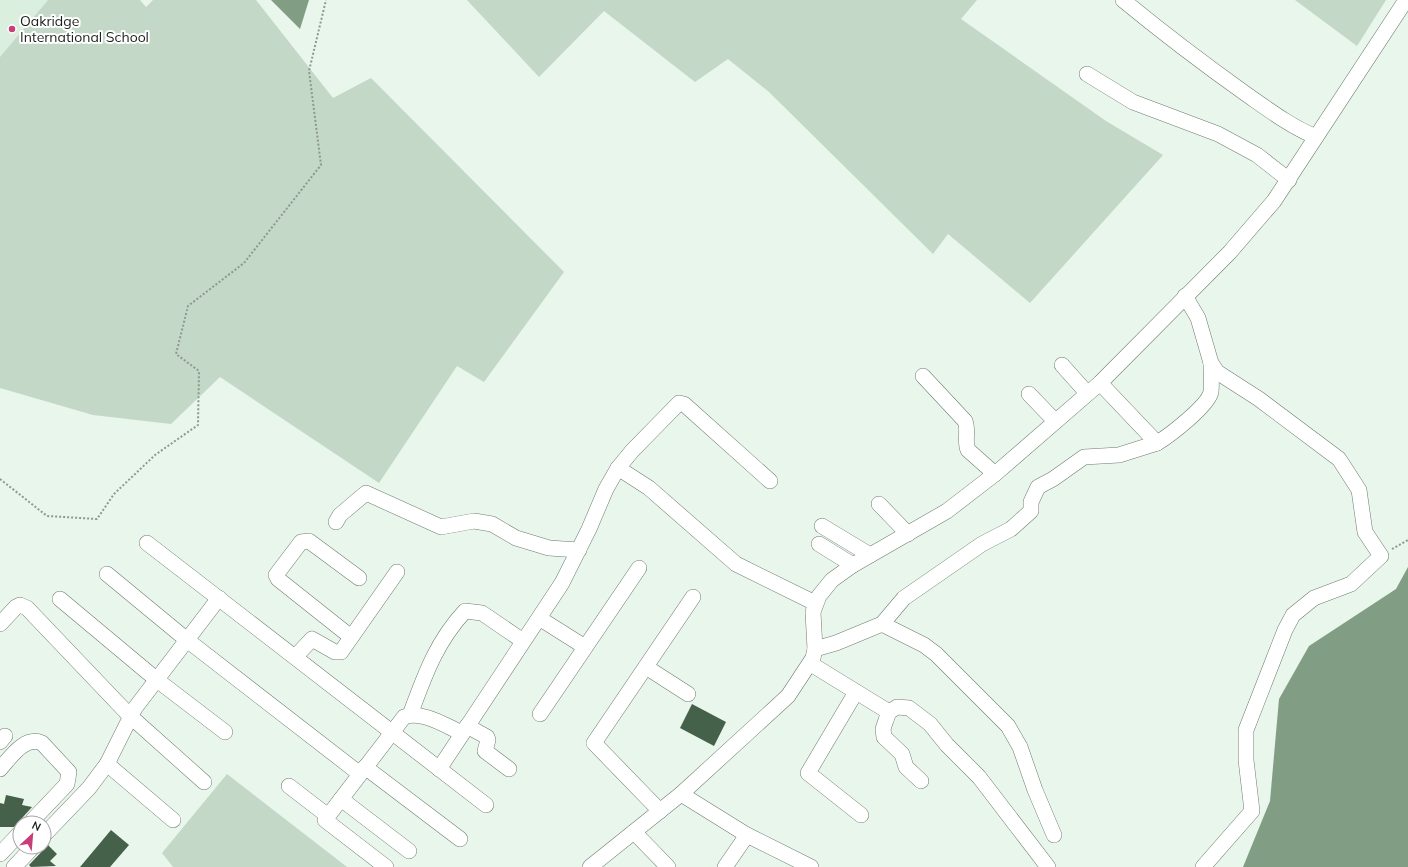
<svg xmlns="http://www.w3.org/2000/svg" width="1408" height="867" viewBox="0 0 1408 867" font-family="Mulish,sans-serif">
<style>
.built{fill:#dbefde}
.green{fill:#c3d8c6}
.water{fill:#819e85}
.building{fill:#46614a}
.lines{fill:none;stroke-linecap:round;stroke-linejoin:round}
.minor-casing{stroke:#707b71;stroke-width:16}
.path{stroke:#8f9890;stroke-width:2;stroke-dasharray:2 2;stroke-linecap:butt}
.minor{stroke:#fff;stroke-width:15}
.poi-dot{fill:#c83f78;stroke:#fff;stroke-width:1.5}
.labels{text-anchor:middle;stroke-width:4;stroke-linejoin:round;paint-order:stroke}
.poi-label{font-size:14px;fill:#1b1f1b;stroke:#fff;text-anchor:start}
</style>
<rect width="100%" height="100%" fill="#e9f6eb"/>
<!-- built -->
<path class="built" d="M0 0H48L0 57Z"/>
<!-- green -->
<g class="green">
<path d="M48 0H140L146 7 153 0H256L333 98 371 78 564 272 484 382 457 366 379 483 220 377 171 424 93 415 0 388V57Z"/>
<path d="M467 0H977L961 19 1106 121 1163 155 1030 303 948 234 933 254 769 92 728 59 695 82 604 11 539 77Z"/>
<path d="M1295 0H1386L1357 46Z"/>
<path d="M227 774 347 867H173L162 853Z"/>
</g>
<!-- water -->
<g class="water">
<path d="M271 0H309L300 29Z"/>
<path d="M1408 567V867H1243L1270 801 1279 699 1309 646 1396 589Z"/>
</g>
<!-- building -->
<g class="building">
<path d="M692 704 726 722 714 746 680 728Z"/>
<path d="M6 795 24 799 22 805 32 807 14 827H0V803L4 804Z"/>
<path d="M111 830 129 845 110 867H80Z"/>
<path d="M48 845 57 854 50 861 56 866 31 867 29 865Z"/>
</g>
<g class="lines">
<!-- minor casing -->
<g class="minor-casing">
<g id="minor">
<path d="M1123 0C1163 33 1204 64 1246 94 1269 110 1290 126 1316 137"/>
<path d="M1087 74 1133 102 1218 134 1257 155 1289 180"/>
<path d="M1185 296 1198 318 1211 363 1217 372 1259 399 1339 459 1359 490 1365 532 1381 556 1351 584 1314 598 1293 615 1285 630 1246 730V760L1252 811 1203 867"/>
<path d="M1062 365 1087 393"/>
<path d="M923 376 965 421C969 431 964 441 968 450L995 474"/>
<path d="M1100 383 1157 443C1169 436 1208 406 1211 392 1212 383 1211 372 1211 363"/>
<path d="M1029 394 1055 421"/>
<path d="M618 468 649 488 736 564 815 603"/>
<path d="M879 504 908 534"/>
<path d="M336 522 340 515 366 493 441 527 474 521 492 524 516 538 549 548 579 550"/>
<path d="M822 526 870 555"/>
<path d="M147 543 486 805"/>
<path d="M819 544 853 565"/>
<path d="M107 574 187 640 360 774"/>
<path d="M60 599 157 680 225 732"/>
<path d="M539 618 585 647"/>
<path d="M0 624 16 607 20 605 27 608 130 716 204 782"/>
<path d="M882 624 924 645 936 654 1008 726 1020 747 1035 790 1054 835"/>
<path d="M351 637 278 579 276 575 301 542 309 541 359 578"/>
<path d="M815 649 836 643 882 624 904 598 982 544 1011 529 1031 511V502L1038 487 1053 479 1084 457 1119 455 1157 443"/>
<path d="M295 657 312 639 335 652H341L397 572"/>
<path d="M811 664 889 712"/>
<path d="M646 667 688 694"/>
<path d="M856 692 808 773 861 815"/>
<path d="M540 714 639 568"/>
<path d="M410 715C424 677 436 642 465 611L482 613 523 641"/>
<path d="M467 726 487 737 488 740 485 751 509 769"/>
<path d="M0 742 5 736"/>
<path d="M107 764 173 820"/>
<path d="M365 767 460 839"/>
<path d="M0 769C10 758 25 735 42 743L69 772 67 784 30 823"/>
<path d="M439 769 562 583 589 529 606 489 618 468 632 451 679 403 684 404 770 481"/>
<path d="M921 781 906 767 902 754 884 737 883 729 886 720 889 712 897 707 909 708 930 724 947 745 979 777 1048 867"/>
<path d="M289 786 328 816"/>
<path d="M681 794 747 835 811 867"/>
<path d="M341 799 409 851"/>
<path d="M660 811 594 743 693 597"/>
<path d="M634 832 668 867"/>
<path d="M44 835 89 788 107 764 135 708 219 598"/>
<path d="M0 854 20 833"/>
<path d="M14 867 33 847"/>
<path d="M386 867 325 820 404 717C422 710 446 726 462 733"/>
<path d="M590 867 681 794 788 696 813 658 815 649 813 612 819 596 832 580 853 565 947 511 995 474 1100 383 1230 252 1274 201 1406 0"/>
<path d="M725 867 747 835"/>
</g>
</g>
<!-- path -->
<g class="path">
<path d="M0 479 47 516 97 519 114 494 155 455 198 425 199 371 176 354 188 306 244 263 321 165 309 71 326 0"/>
<path d="M1392 549 1408 540"/>
</g>
<!-- minor -->
<use href="#minor" class="minor"/>
</g>
<!-- markers -->
<circle class="poi-dot" cx="12" cy="29" r="4"/>
<g class="labels">
<!-- poi labels -->
<g class="poi-label">
<text x="20" y="26">Oakridge<tspan x="20" dy="16">International School</tspan></text>
</g>
</g>
<!-- north arrow -->
<g transform="translate(32 835) rotate(26)"><circle r="19" fill="#ffffff" stroke="#a4a5a4"/>
<path d="M0-3L7 15L0 10L-7 15Z" fill="#c83f78"/>
<text y="-6" font-size="11" font-weight="bold" text-anchor="middle" fill="#1b1f1b">N</text>
</g>
</svg>
